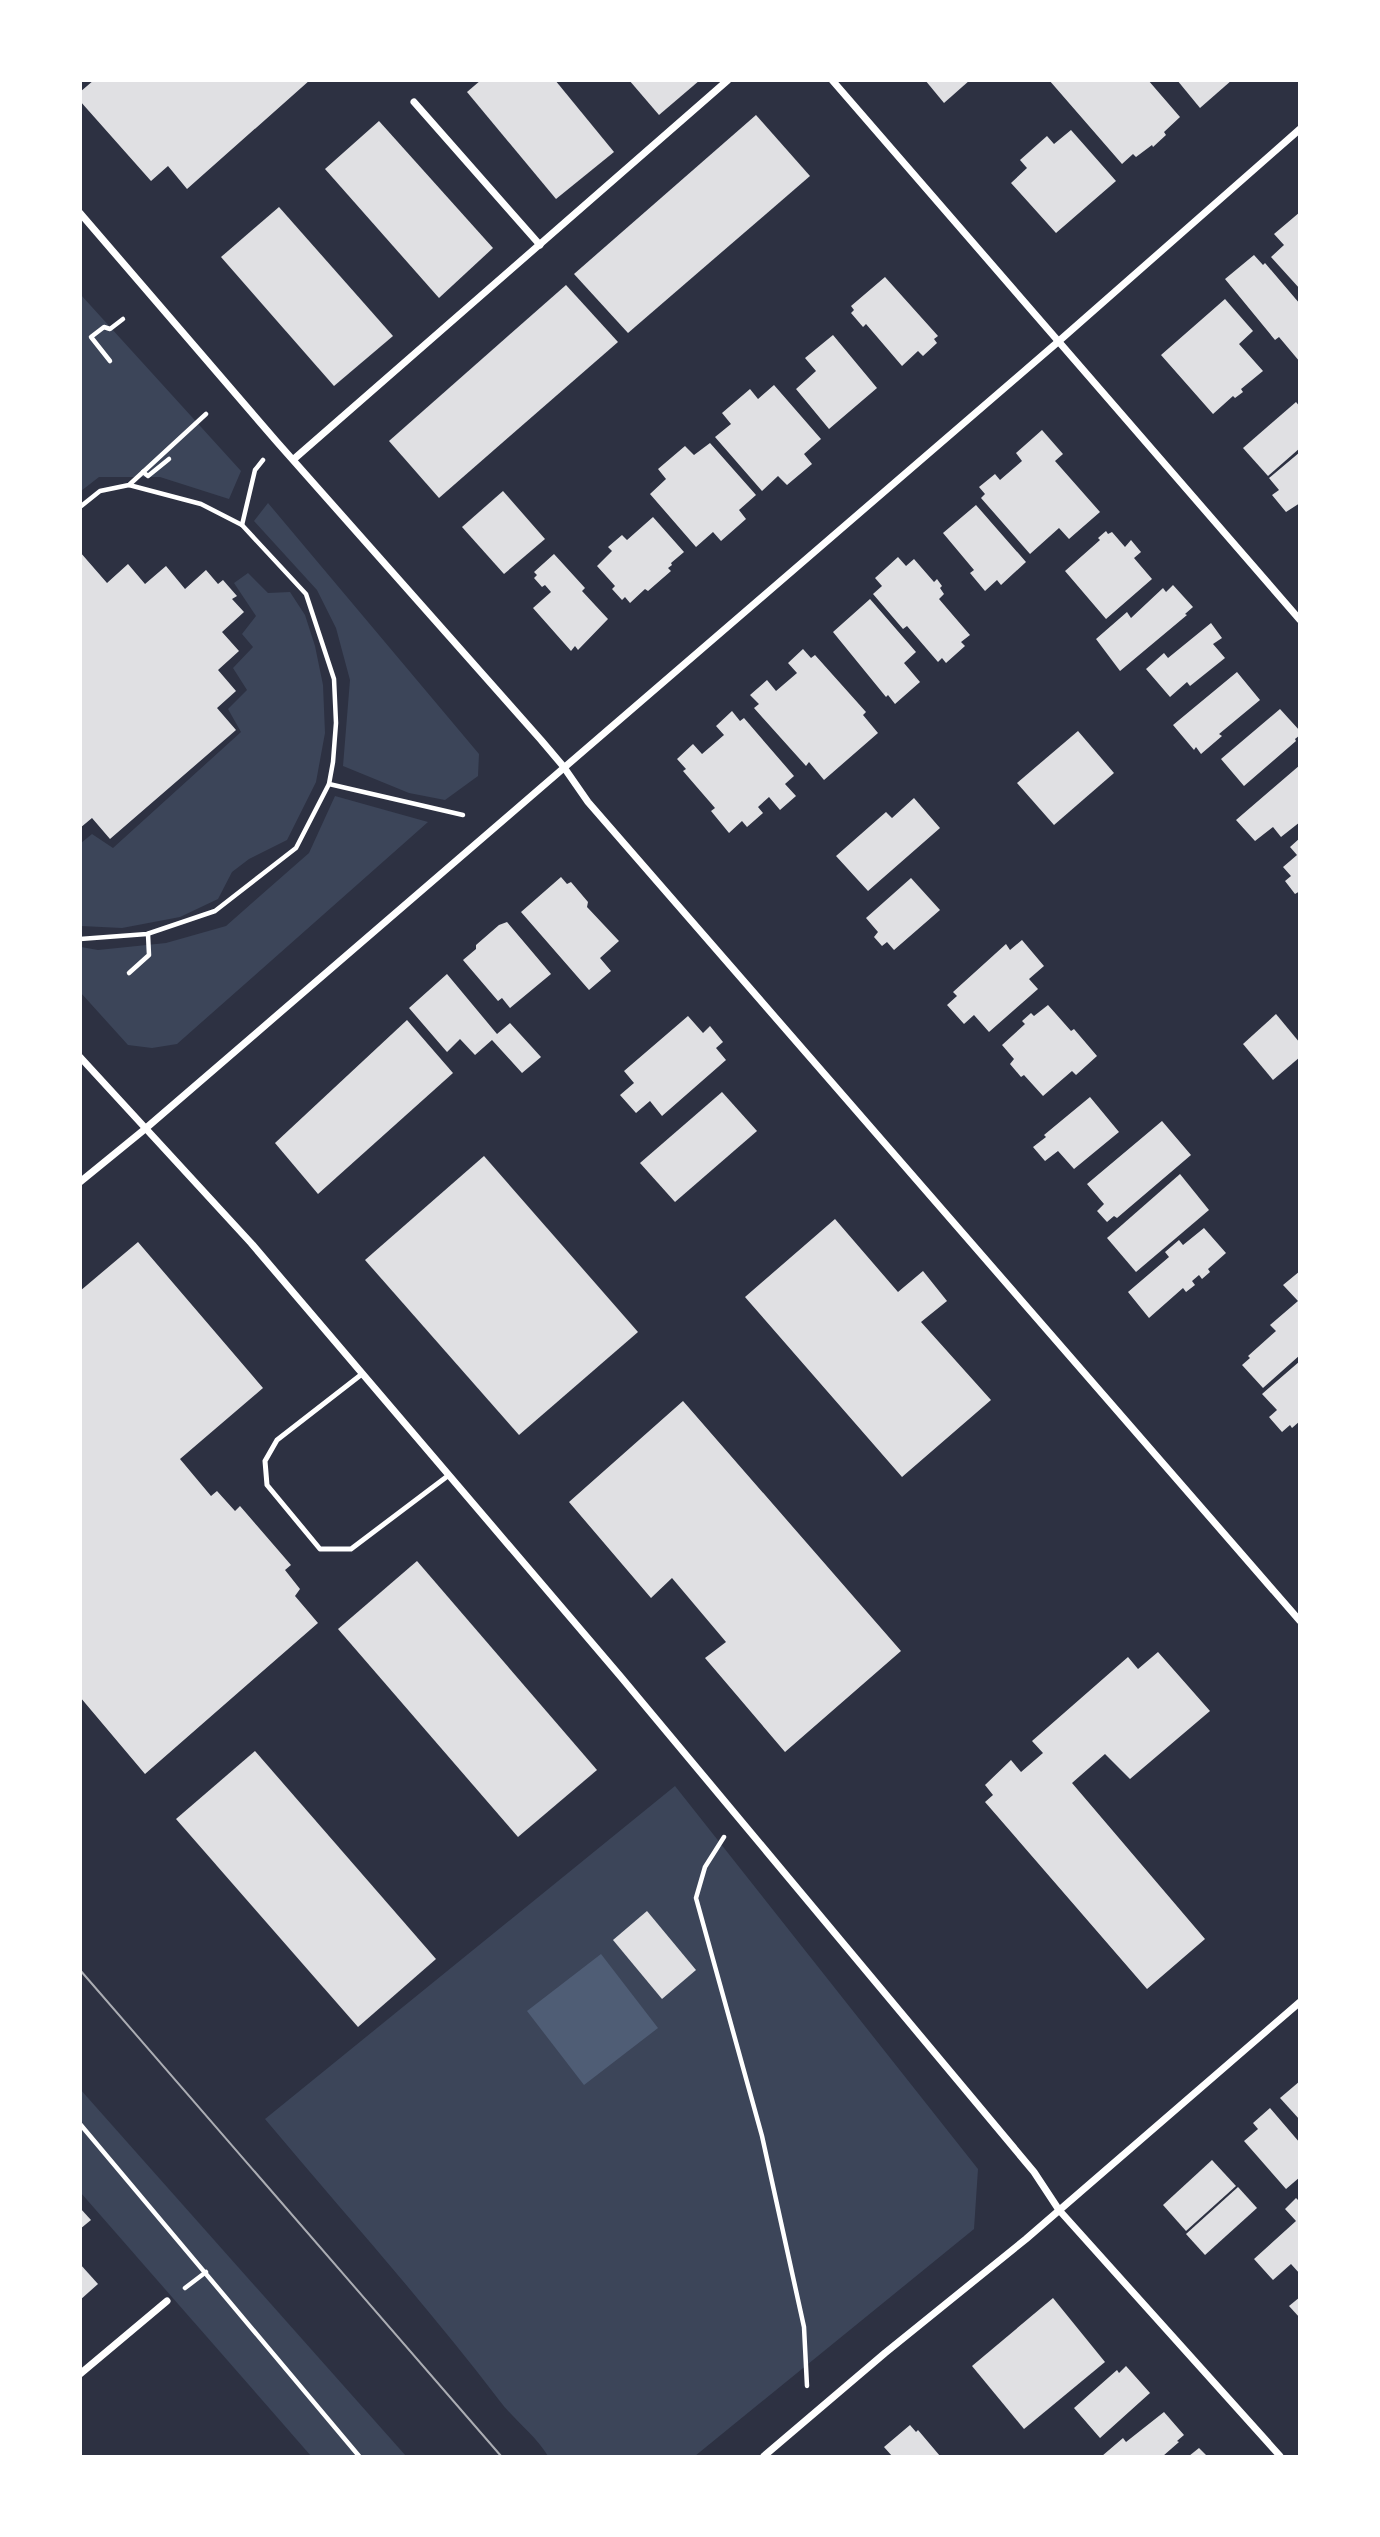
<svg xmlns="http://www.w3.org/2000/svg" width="1380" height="2537" viewBox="0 0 1380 2537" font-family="Raleway,sans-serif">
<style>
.green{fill:#3c4559}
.water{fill:#4f5d75}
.building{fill:#e0e0e3}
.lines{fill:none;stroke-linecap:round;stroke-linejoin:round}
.path{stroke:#fff;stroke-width:4.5}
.service{stroke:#fff;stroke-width:5}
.minor{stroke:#fff;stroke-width:7}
.tram{stroke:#abadb3;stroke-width:2}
</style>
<rect width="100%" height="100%" fill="#2d3142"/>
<!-- green -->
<g class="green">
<path d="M81 295 241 471 229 499 160 477H99L81 491Z"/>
<path d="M268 503 479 754 478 776 445 800 409 793 343 766 350 680 336 628 317 590 254 521Z"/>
<path d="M248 573 268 593 290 592 305 615 315 646 323 685 325 733 316 782 287 840 249 859 232 872 218 899 180 917 122 928 81 926V843L92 834 113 848 241 732 228 709 247 690 233 668 253 647 242 634 256 616 234 583Z"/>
<path d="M335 796 428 822 177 1044 152 1048 128 1045 81 993V947L98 950 166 943 226 926 309 853Z"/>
<path d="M675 1786 978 2169 974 2229 695 2456H548C535 2435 514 2420 499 2400 425 2303 343 2212 265 2119Z"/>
<path d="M80 2089 406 2456H311L81 2193Z"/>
</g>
<!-- water -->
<path class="water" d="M601 1954 658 2028 584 2085 527 2011Z"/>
<!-- building -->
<g class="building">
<path d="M94 80H310L187 189 168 166 151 181 80 101V92Z"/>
<path d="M481 80H555L614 152 556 199 467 92Z"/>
<path d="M629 80H700L659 115Z"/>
<path d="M925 80H970L944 103Z"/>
<path d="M1049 80H1148L1180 117 1164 132 1166 135 1153 147 1152 145 1136 157 1133 154 1122 164Z"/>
<path d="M1177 80H1232L1200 108Z"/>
<path d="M756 115 810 176 628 333 574 274Z"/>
<path d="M379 121 493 248 439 298 325 169Z"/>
<path d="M1071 130 1116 181 1056 233 1011 183 1027 168 1020 160 1047 136 1054 144Z"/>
<path d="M279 207 393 336 334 386 221 257Z"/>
<path d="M1300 212V289L1271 257 1284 245 1274 234Z"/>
<path d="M1254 255 1263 265 1265 263 1300 304V362L1279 337 1275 340 1225 279Z"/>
<path d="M885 277 938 336 934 339 937 343 923 356 918 351 902 366 866 324 863 327 851 313 854 310 851 306Z"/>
<path d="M566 285 618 342 439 498 389 441Z"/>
<path d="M1225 299 1253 331 1239 344 1263 371 1241 389 1243 392 1235 398 1233 396 1213 414 1161 355Z"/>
<path d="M833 335 877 388 829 429 796 389 816 371 805 358Z"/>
<path d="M774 385 821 439 804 454 812 464 787 485 778 476 762 491 715 437 731 424 722 413 750 389 758 399Z"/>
<path d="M1296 402 1300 407V448L1268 476 1243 448Z"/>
<path d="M1042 430 1063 454 1055 461 1100 512 1069 539 1059 528 1030 554 981 498 985 494 979 487 995 474 1000 480 1022 461 1016 453Z"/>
<path d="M710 443 756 495 739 510 746 519 721 541 713 532 696 547 650 494 666 479 658 469 685 446 694 455Z"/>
<path d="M1300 452V503L1286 512 1272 495 1279 490 1269 478Z"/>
<path d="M503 491 545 539 504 574 462 527Z"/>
<path d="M976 505 1026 562 1001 585 997 580 985 591 970 573 974 570 943 533Z"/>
<path d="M653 517 684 552 671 563 672 565 668 568 671 571 648 591 645 589 630 603 625 597 622 600 612 589 615 586 597 566 612 551 608 547 622 535 627 540Z"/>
<path d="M1106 531 1108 534 1112 532 1125 547 1131 540 1141 552 1134 558 1152 579 1106 619 1065 571 1100 540 1098 538Z"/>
<path d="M80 552 107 583 128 564 145 584 166 566 185 589 206 570 218 584 223 580 237 596 232 599 244 612 222 632 239 651 218 670 236 691 217 708 236 730 110 839 92 818 80 828Z"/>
<path d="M554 554 585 588 582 591 608 619 578 650 575 646 571 651 533 608 551 592 545 585 542 587 534 578 537 575 534 572Z"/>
<path d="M898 557 906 566 914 559 934 582 937 579 942 586 940 588 944 594 939 599 970 635 961 642 965 646 946 663 942 658 938 662 907 626 903 629 873 594 882 586 875 578Z"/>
<path d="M1173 585 1193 607 1185 614 1187 615 1120 671 1096 639 1127 612 1131 618 1163 588 1166 592Z"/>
<path d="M870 599 916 652 904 663 920 682 895 704 888 695 886 697 833 632Z"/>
<path d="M1211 623 1222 638 1213 644 1225 658 1190 686 1187 682 1170 697 1146 669 1164 653 1168 658Z"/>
<path d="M803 649 811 658 815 655 866 712 863 715 878 733 824 780 809 762 806 766 754 708 759 704 750 695 767 680 776 691 797 673 788 663Z"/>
<path d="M1237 672 1260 700 1219 734 1222 736 1201 754 1196 747 1194 750 1173 725Z"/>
<path d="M1280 709 1300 731V735L1295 739 1296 741 1244 786 1221 759Z"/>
<path d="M732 711 740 721 744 718 794 776 785 784 796 796 780 810 769 797 758 807 763 813 747 827 742 821 729 833 711 811 715 808 683 771 686 769 677 759 693 744 702 754 724 735 716 726Z"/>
<path d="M1078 731 1114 773 1054 825 1017 783Z"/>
<path d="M1300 765V822L1281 837 1273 827 1255 841 1236 820Z"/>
<path d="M914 798 940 828 868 891 836 856 886 812 892 818Z"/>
<path d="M1300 838V891L1295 894 1285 881 1291 876 1283 867 1297 855 1290 847Z"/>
<path d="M561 877 567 884 571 882 588 902 587 907 619 941 600 958 611 971 589 990 521 912Z"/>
<path d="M911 878 940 910 894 950 887 942 882 946 874 937 878 932 866 918Z"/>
<path d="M507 922 551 974 510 1008 502 998 498 1001 463 960 476 949V945L499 925Z"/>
<path d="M1022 940 1044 966 1029 979 1038 989 989 1032 974 1015 964 1024 947 1005 957 996 953 992 1006 944 1010 950Z"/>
<path d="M447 974 497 1034 510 1023 541 1057 522 1073 492 1040 475 1055 460 1039 447 1052 409 1008Z"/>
<path d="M1048 1005 1071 1031 1074 1029 1097 1056 1076 1075 1072 1071 1043 1096 1024 1075 1021 1077 1010 1064 1014 1059 1002 1045 1025 1024 1022 1021 1031 1013 1034 1016Z"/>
<path d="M1276 1014 1300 1043V1057L1273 1080 1243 1044Z"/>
<path d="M688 1016 703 1033 710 1026 723 1042 716 1048 726 1060 662 1116 650 1101 636 1113 620 1095 634 1083 624 1071Z"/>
<path d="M407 1020 453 1073 318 1194 275 1143Z"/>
<path d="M722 1092 757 1131 675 1202 640 1163Z"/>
<path d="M1090 1097 1119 1132 1074 1169 1058 1151 1045 1161 1033 1147 1046 1137 1044 1135Z"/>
<path d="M1162 1121 1191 1155 1117 1218 1114 1216 1107 1222 1097 1211 1104 1204 1087 1184Z"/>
<path d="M484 1156 638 1332 519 1435 365 1260Z"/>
<path d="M1180 1174 1209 1210 1136 1272 1107 1238Z"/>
<path d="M835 1219 898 1292 923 1271 947 1301 921 1322 991 1400 902 1477 745 1297Z"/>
<path d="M1204 1228 1226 1253 1208 1269 1210 1272 1202 1279 1199 1275 1192 1281 1195 1285 1186 1292 1183 1288 1149 1318 1128 1292 1169 1257 1165 1252 1179 1240 1183 1245Z"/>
<path d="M138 1242 263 1388 180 1459 211 1496 217 1491 235 1511 240 1506 291 1565 285 1570 300 1589 295 1596 318 1623 145 1774 80 1697V1291Z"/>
<path d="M1300 1271V1355L1263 1388 1242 1365 1250 1358 1248 1356 1276 1331 1270 1325 1298 1301 1283 1285Z"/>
<path d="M1300 1361V1421L1292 1428 1290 1425 1282 1432 1269 1417 1277 1410 1262 1394Z"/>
<path d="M683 1401 901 1651 785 1752 705 1658 726 1642 672 1578 651 1598 569 1502Z"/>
<path d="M417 1561 597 1770 518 1837 338 1629Z"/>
<path d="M1158 1652 1210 1711 1130 1779 1105 1754 1072 1783 1205 1939 1147 1989 985 1802 993 1795 985 1785 1011 1760 1021 1772 1043 1753 1032 1741 1128 1657 1138 1669Z"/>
<path d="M255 1751 436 1959 358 2027 176 1819Z"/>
<path d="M647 1911 696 1970 662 1999 613 1940Z"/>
<path d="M1300 2081V2120L1280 2098Z"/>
<path d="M1270 2108 1300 2143V2177L1286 2189 1244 2141 1258 2129 1253 2123Z"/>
<path d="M1212 2160 1236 2186 1186 2231 1163 2205Z"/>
<path d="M1238 2187 1257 2208 1205 2255 1186 2234Z"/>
<path d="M1296 2198 1300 2202V2274L1291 2264 1273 2280 1254 2259 1296 2221 1285 2209Z"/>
<path d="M80 2208 91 2220 80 2229Z"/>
<path d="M80 2264 98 2284 80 2300Z"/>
<path d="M1300 2297V2318L1289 2306Z"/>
<path d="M1053 2298 1105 2362 1024 2429 972 2366Z"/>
<path d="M1126 2366 1150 2393 1100 2438 1074 2408 1117 2370 1119 2373Z"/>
<path d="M1164 2412 1184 2435 1177 2441 1179 2442 1163 2456H1102L1123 2438 1126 2442Z"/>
<path d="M910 2425 916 2432 918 2430 940 2456H892L884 2447Z"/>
<path d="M1199 2448 1207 2456H1189Z"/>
</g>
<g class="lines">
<!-- path -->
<g class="path">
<path d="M110 361 91 337 104 327 110 329 123 319"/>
<path d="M143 472 148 476 169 459"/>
<path d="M80 507 100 491 129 485 206 414"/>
<path d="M242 525 255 470 263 460"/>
<path d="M329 784 463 815"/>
<path d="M80 939 147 934 215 911 296 848 329 784 333 762 336 723 334 679 306 594 242 525 201 504 129 485"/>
<path d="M129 973 149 955 148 934"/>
<path d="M724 1837 705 1867 696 1898 762 2136 804 2327 807 2386"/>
<path d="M80 2124 359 2456"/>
<path d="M185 2288 206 2272"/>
</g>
<!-- service -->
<path class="service" d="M362 1374 277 1440 265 1461 267 1485 320 1549H351L449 1475"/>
<!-- minor -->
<g class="minor">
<path d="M832 80 1300 620"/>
<path d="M414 102 540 245"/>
<path d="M80 213 277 442 541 740 563 766 588 802 1300 1621"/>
<path d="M294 459 728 80"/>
<path d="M80 1057 251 1243 621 1677 1034 2172 1059 2210 1280 2456"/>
<path d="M80 1182 145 1129 1059 341 1300 129"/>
<path d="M80 2374 167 2301"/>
<path d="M764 2456 885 2353 1026 2239 1300 2002"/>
</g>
<!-- tram -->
<path class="tram" d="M80 1970 501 2456"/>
</g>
<!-- border -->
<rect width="1380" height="2537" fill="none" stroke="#ffffff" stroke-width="164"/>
</svg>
